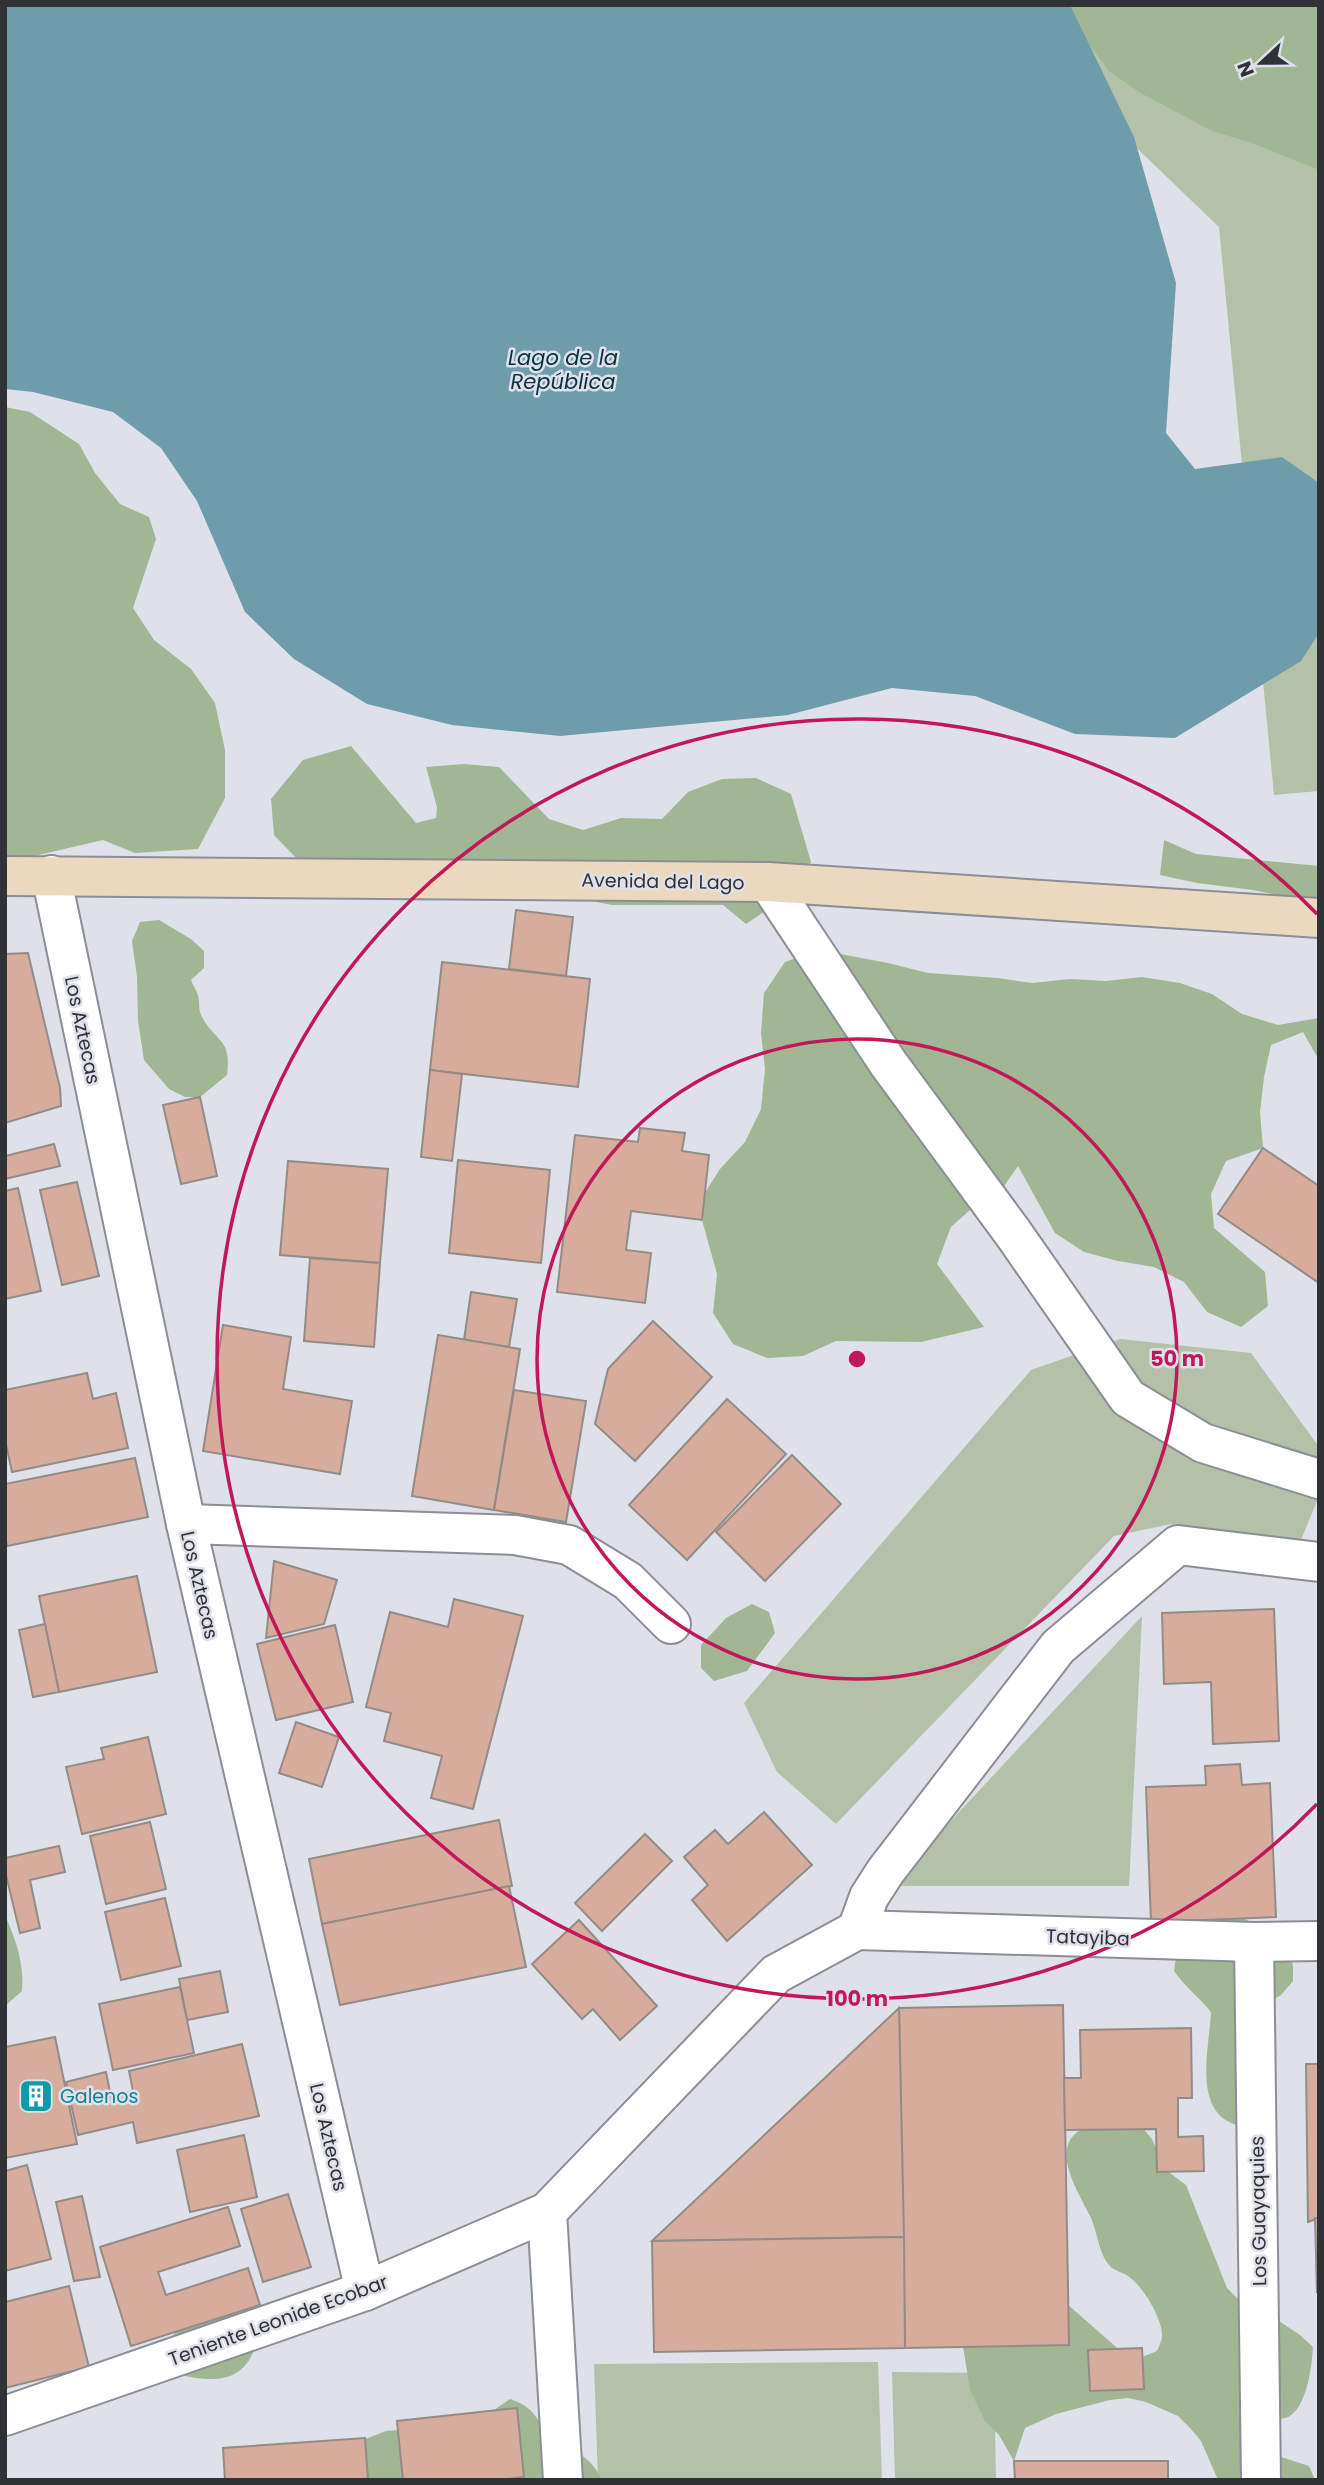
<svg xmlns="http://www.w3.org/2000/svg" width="1324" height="2485" viewBox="0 0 1324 2485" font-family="Poppins,sans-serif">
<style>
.green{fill:#b2c1a7}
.forest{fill:#a1b693}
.water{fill:#6e9cab}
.building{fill:#d6ad9c;stroke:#948b87;stroke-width:2}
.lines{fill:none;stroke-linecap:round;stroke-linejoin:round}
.street-casing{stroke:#8c8e96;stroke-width:42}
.secondary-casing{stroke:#8c8e96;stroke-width:42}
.street{stroke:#fff;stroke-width:38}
.secondary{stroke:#ead9be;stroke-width:38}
.ring{fill:none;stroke:#c2185b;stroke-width:3.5}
.labels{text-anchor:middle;stroke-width:5;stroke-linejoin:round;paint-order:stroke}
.street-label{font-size:19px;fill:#313235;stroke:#dfe1ea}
.culture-label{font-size:19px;fill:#0d838f;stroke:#dfe1ea;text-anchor:start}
.water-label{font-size:21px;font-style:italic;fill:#05323e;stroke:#dfe1ea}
.centre{fill:#c2185b;stroke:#dfe1ea;stroke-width:3.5}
.ring-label{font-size:21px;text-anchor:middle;font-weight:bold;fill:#c2185b;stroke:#dfe1ea;stroke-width:5;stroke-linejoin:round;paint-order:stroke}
</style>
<rect width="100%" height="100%" fill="#dfe1ea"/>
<!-- green -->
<g class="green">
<path d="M988 5H1319V791L1274 795 1219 227Z"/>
<path d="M1120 1339 1251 1353 1319 1447V1496L1301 1540 1171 1524 1114 1536 836 1824 777 1772 744 1703 1031 1370Z"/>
<path d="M1142 1616 1129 1886H890Z"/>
<path d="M878 2362 882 2480H598L594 2364Z"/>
<path d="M892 2372 994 2373 996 2480H895Z"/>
</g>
<!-- forest -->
<g class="forest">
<path d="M1052 5H1319V170L1252 143 1212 131 1139 92 1109 71 1085 39Z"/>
<path d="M5 407 30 412 79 444 95 473 120 504 149 517 156 539 133 608 154 640 191 669 215 703 225 750V798L198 849 135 853 103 840 34 856 5 855Z"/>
<path d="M351 746 416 823 436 818 437 807 426 767 464 764 499 767 549 819 583 830 621 818 662 819 688 792 722 779 756 778 791 794 811 862 793 892 746 924 723 905H612L571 897 303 865 274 835 271 799 303 760Z"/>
<path d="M1164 840 1196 854 1319 866V904L1253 890 1197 883 1160 875Z"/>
<path d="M159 920 191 939 204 951V968L191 980C193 985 196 990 198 995 200 1003 198 1010 202 1017 216 1043 232 1038 227 1075L200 1097H185L169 1089 144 1060 138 1021 137 977 132 941 140 922Z"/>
<path d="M819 950 888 963 928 973 998 978 1032 983 1070 979 1106 981 1142 977 1180 983 1212 994 1242 1014 1278 1025 1319 1018V1060L1303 1032 1271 1045 1264 1077 1260 1112 1263 1148 1226 1161 1211 1194 1214 1228 1265 1272 1268 1306 1241 1327 1207 1312 1184 1282 1154 1267 1118 1261 1084 1252 1055 1233 1018 1166 995 1199 970 1210 951 1227 937 1264 984 1327 921 1342 836 1341 803 1356 767 1358 733 1344 713 1313 717 1274 702 1220 701 1199 720 1169 745 1142 761 1109 765 1069 761 1033 764 993 785 962Z"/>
<path d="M752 1604 769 1612 775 1633 747 1671 714 1681 701 1668V1645L726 1618Z"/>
<path d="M5 1915C16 1941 24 1962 22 1991L5 2006Z"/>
<path d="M1182 1916H1241L1286 1947 1293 1965V1981L1281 1995 1266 2004 1239 2126C1234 2124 1228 2122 1224 2119 1195 2097 1210 2042 1211 2012 1199 1997 1185 1987 1174 1971Z"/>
<path d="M1140 2125 1152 2139 1160 2157 1170 2173 1186 2185 1227 2288 1252 2313 1270 2315 1300 2335 1313 2347C1312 2366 1307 2405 1290 2416 1286 2419 1277 2419 1273 2420L1272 2454 1309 2466 1315 2480H1218L1201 2441 1190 2428 1178 2416 1146 2402 1128 2398 1110 2400 1056 2414 1025 2428 1014 2461 999 2435 985 2421 970 2390 962 2340 1067 2304 1123 2353 1140 2358 1157 2351C1159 2347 1162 2340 1162 2336 1163 2319 1142 2285 1128 2276 1123 2272 1114 2271 1110 2266 1098 2253 1098 2232 1090 2216 1078 2191 1046 2144 1086 2127 1097 2122 1127 2125 1140 2125Z"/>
<path d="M225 2313 234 2316 252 2334 253 2353C237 2388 203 2380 171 2373L162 2348 181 2326Z"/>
<path d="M510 2399C536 2408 532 2416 550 2433 570 2452 589 2452 602 2480H357L352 2444 386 2431 427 2428 481 2419Z"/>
</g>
<!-- water -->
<path class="water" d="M5 5H1070L1134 137 1176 283 1166 433 1195 469 1282 457 1319 483V633L1301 661 1175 738 1075 734 975 696 892 688 788 715 560 736 452 725 367 704 294 659 245 612 197 501 161 448 113 412 33 392 5 389Z"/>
<!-- building -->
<g class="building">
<path d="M516 910 573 917 566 976 509 969Z"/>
<path d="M28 953 60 1088 61 1106 5 1123V954Z"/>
<path d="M442 962 590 979 578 1087 430 1070Z"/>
<path d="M430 1070 462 1074 452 1161 421 1157Z"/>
<path d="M200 1097 217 1176 181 1184 163 1105Z"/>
<path d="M640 1128 685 1133 682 1151 709 1155 702 1220 631 1211 626 1250 651 1253 645 1303 557 1292 575 1135 638 1142Z"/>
<path d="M54 1144 60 1166 5 1179V1156Z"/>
<path d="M1263 1148 1319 1186V1283L1218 1214Z"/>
<path d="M458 1160 550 1170 541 1263 449 1253Z"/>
<path d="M288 1161 388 1169 380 1263 280 1255Z"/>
<path d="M77 1182 99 1276 62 1285 40 1190Z"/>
<path d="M18 1188 41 1291 5 1299V1191Z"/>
<path d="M310 1258 380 1263 374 1347 304 1341Z"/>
<path d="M471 1292 517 1299 509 1347 464 1340Z"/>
<path d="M653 1321 712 1377 635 1461 595 1424 608 1369Z"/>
<path d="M223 1325 291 1337 283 1389 352 1401 340 1474 203 1451Z"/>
<path d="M438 1335 520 1349 494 1510 412 1496Z"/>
<path d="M87 1373 93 1399 116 1393 128 1448 12 1472 5 1440V1390Z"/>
<path d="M514 1390 586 1401 566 1522 494 1510Z"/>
<path d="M727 1399 786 1454 687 1560 629 1505Z"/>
<path d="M792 1455 841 1504 765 1581 716 1532Z"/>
<path d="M135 1458 148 1517 7 1546 5 1536V1484Z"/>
<path d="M274 1561 337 1580 324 1624 266 1638Z"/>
<path d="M137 1576 157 1672 59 1692 39 1596Z"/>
<path d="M454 1599 523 1616 473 1809 431 1798 442 1756 384 1741 391 1713 366 1707 390 1612 448 1627Z"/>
<path d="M1274 1609 1279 1741 1213 1744 1211 1682 1164 1684 1162 1613Z"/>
<path d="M45 1624 59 1692 33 1697 19 1630Z"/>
<path d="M335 1625 353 1702 276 1720 257 1644Z"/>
<path d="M296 1722 339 1737 322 1787 279 1773Z"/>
<path d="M148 1737 166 1814 82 1834 66 1767 104 1759 101 1748Z"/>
<path d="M1240 1764 1242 1785 1270 1783 1276 1917 1151 1922 1146 1787 1206 1785 1205 1766Z"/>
<path d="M764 1812 812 1865 727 1941 692 1900 708 1885 684 1857 715 1830 728 1844Z"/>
<path d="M499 1820 512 1886 322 1924 309 1859Z"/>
<path d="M150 1822 166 1889 106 1904 90 1836Z"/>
<path d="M645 1834 672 1861 602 1931 575 1903Z"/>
<path d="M59 1846 65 1872 30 1880 40 1928 20 1933 5 1871V1858Z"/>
<path d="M509 1886 526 1967 340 2005 322 1924Z"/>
<path d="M165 1898 181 1966 121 1980 105 1912Z"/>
<path d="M579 1920 657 2006 620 2040 593 2009 582 2019 532 1964Z"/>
<path d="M220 1971 228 2012 187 2020 179 1979Z"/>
<path d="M180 1987 194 2053 113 2070 99 2004Z"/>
<path d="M1063 2005 1069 2345 905 2348 899 2008Z"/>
<path d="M899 2008 904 2237 652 2241Z"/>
<path d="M1191 2028 1192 2098H1178V2137L1203 2136 1204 2171 1157 2172 1156 2129 1065 2130 1064 2078H1081L1080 2030Z"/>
<path d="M55 2037 77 2144 5 2158V2047Z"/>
<path d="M242 2044 259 2116 137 2143 133 2122 78 2135 66 2082 106 2072 111 2097 133 2091 129 2071Z"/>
<path d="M1306 2064H1319V2218L1308 2222Z"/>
<path d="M244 2135 257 2197 190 2212 177 2150Z"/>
<path d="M27 2165 51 2259 5 2271V2171Z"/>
<path d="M288 2194 311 2267 263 2282 241 2209Z"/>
<path d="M82 2196 100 2277 74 2281 56 2202Z"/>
<path d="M228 2207 240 2246 158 2272 166 2295 248 2268 260 2305 131 2346 100 2247Z"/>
<path d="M1315 2218H1319V2292H1317Z"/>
<path d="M904 2237 905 2348 654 2352 652 2241Z"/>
<path d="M69 2286 89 2367 5 2388V2302Z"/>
<path d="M1142 2348 1144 2389 1090 2391 1088 2350Z"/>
<path d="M517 2408 524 2477 501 2480H403L397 2421Z"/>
<path d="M365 2438 368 2480H225L223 2448Z"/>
<path d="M1014 2461H1168V2480H1015Z"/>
</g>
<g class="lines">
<!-- street casing -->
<g class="street-casing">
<g id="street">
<path d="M51 875 186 1524 365 2291"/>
<path d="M768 882 888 1063 1013 1233 1128 1398 1203 1443 1319 1479"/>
<path d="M186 1524 515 1535 569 1545 628 1581 671 1624"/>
<path d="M857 1930 1254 1942 1319 1941"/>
<path d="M1254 1942 1261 2480"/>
<path d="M547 2212 563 2480"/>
<path d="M5 2416 365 2291 547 2212 776 1974 857 1930 869 1897 885 1872 1058 1647 1178 1545 1319 1562"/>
</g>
</g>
<!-- secondary casing -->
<g class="secondary-casing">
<path id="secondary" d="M5 876 768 882 1319 918"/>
</g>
<!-- street -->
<use href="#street" class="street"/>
<!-- secondary -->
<use href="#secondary" class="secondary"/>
</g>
<!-- distance rings -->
<g class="ring">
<circle cx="857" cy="1359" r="320"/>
<path d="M1317 1804A640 640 0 1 1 1317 914"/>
</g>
<!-- icons -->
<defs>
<g id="building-square" transform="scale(1.75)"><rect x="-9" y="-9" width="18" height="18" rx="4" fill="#0f9aa8" stroke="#dfe1ea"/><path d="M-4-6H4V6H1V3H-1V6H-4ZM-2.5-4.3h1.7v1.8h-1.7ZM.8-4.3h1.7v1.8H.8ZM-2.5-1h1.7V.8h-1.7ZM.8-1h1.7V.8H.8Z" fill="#fff"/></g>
</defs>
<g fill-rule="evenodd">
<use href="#building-square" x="36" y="2096"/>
</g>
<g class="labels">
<!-- street labels -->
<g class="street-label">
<text transform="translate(663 881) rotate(1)" y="7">Avenida del Lago</text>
<text transform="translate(83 1030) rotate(78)" y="7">Los Aztecas</text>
<text transform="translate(200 1585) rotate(77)" y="7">Los Aztecas</text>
<text transform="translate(1088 1937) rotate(2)" y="7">Tatayiba</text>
<text transform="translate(329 2137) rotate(77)" y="7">Los Aztecas</text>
<text transform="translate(1258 2211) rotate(-91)" y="7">Los Guayaquies</text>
<text transform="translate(278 2320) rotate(-20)" y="7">Teniente Leonide Ecobar</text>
</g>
<!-- culture labels -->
<g class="culture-label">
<text x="60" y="2103">Galenos</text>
</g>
<!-- water labels -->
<g class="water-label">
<text x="563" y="365">Lago de la<tspan x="563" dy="24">República</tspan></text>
</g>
</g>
<circle cx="857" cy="1359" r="10" class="centre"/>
<g class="ring-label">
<text x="1177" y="1366">50 m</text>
<text x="857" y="2006">100 m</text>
</g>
<!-- border -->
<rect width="1324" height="2485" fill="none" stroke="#313235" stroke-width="14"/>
<!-- north arrow -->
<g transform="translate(1261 63) rotate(248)" stroke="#dfe1ea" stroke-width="5" paint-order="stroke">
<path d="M0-5L12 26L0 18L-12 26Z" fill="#313235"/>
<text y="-10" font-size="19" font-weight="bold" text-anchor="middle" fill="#313235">N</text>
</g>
</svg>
